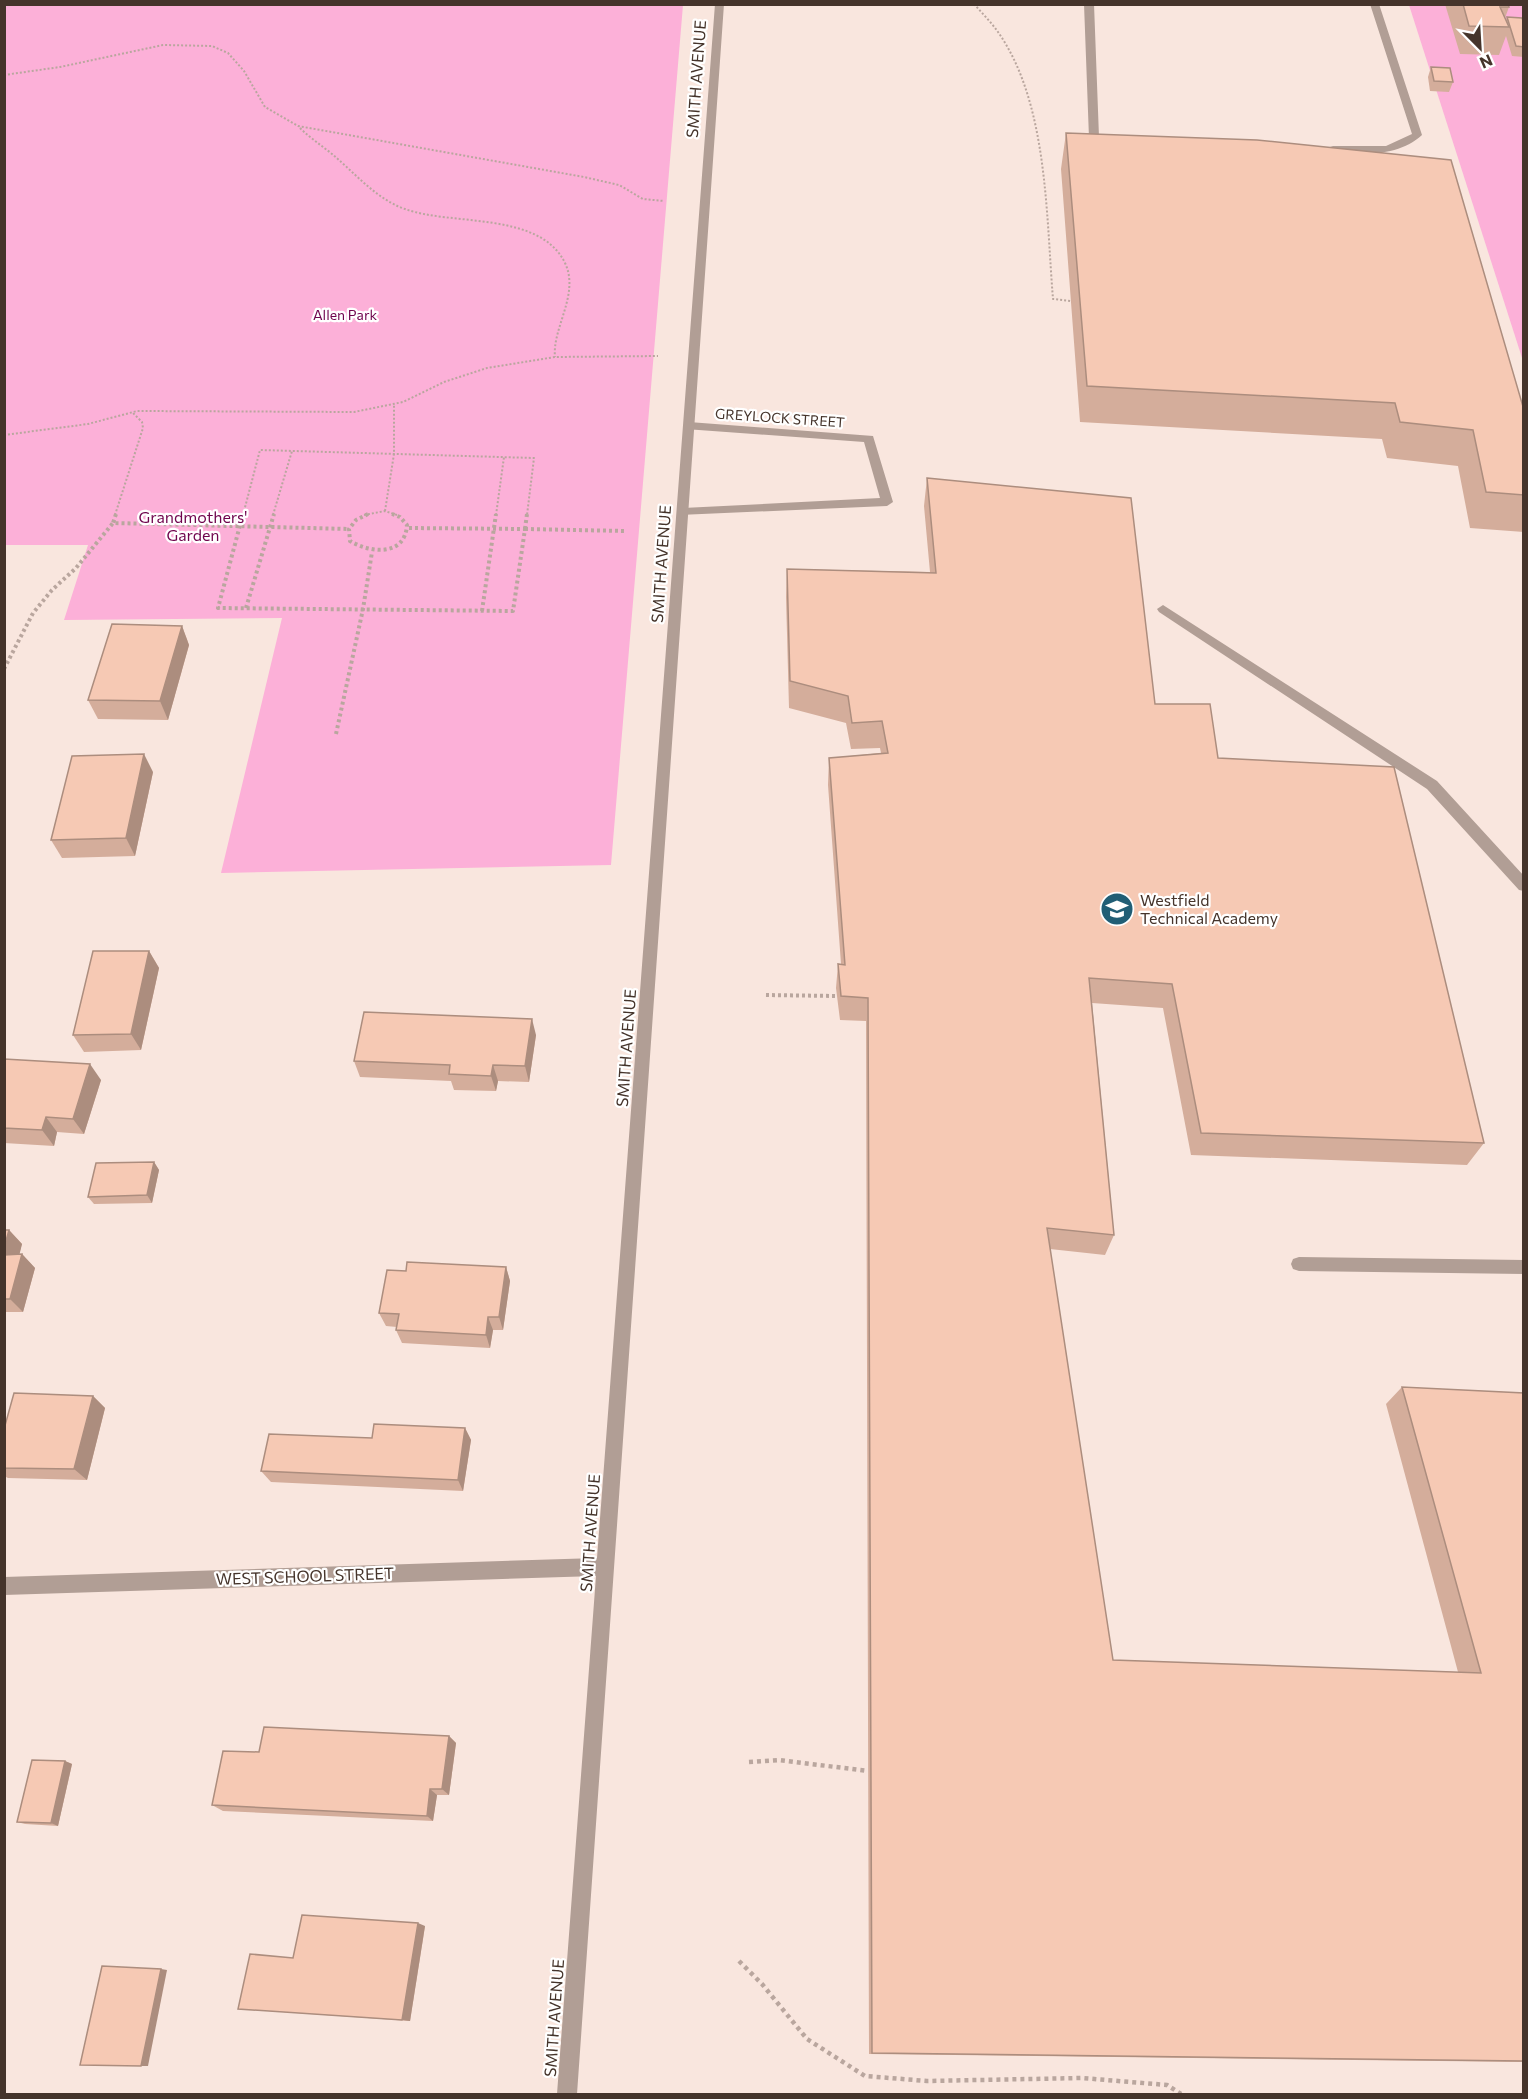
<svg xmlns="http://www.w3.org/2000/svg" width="1528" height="2099" viewBox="0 0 1528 2099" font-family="Commissioner,sans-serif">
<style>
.green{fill:#fcb0d8}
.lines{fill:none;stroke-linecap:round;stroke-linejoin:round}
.path-far2{stroke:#b9a69e;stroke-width:2;stroke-dasharray:2 2;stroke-linecap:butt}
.path-far1{stroke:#b9a69e;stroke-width:4;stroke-dasharray:3 3;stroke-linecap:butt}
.path{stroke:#b9a69e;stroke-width:4.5;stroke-dasharray:4 4;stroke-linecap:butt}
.lane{fill:#b19e95;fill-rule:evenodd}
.street{fill:#b19e95;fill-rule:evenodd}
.wall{fill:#d4ad9b}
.shaded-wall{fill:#ac8d7e}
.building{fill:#f6c9b4;stroke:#ac8d7e;stroke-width:1.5}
.labels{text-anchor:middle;stroke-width:4.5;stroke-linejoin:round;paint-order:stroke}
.far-park-label{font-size:14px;fill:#6f044d;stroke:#fff}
.far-street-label{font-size:14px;fill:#45342b;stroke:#fff}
.street-label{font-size:16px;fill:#45342b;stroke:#fff}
.park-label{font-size:16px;fill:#6f044d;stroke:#fff}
.poi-label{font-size:16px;fill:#45342b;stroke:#fff;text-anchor:start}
</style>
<rect width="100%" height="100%" fill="#f9e6de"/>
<!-- green -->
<g class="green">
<path d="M5 4 683 5 611 865 221 873 282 618 64 620 88 545H5Z"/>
<path d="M1409 5H1523V361Z"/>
</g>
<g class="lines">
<!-- path-far2 -->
<g class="path-far2">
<path d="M974 4C982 13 991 22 998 32 1048 103 1046 215 1053 299L1071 301"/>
<path d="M4 75 60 67 163 45 212 46 228 53 244 71 265 107 298 126 584 177 619 185 643 199 664 201"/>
<path d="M300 128C310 138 321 145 332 154 355 173 376 199 405 209 451 226 540 211 565 263 580 294 552 328 555 357"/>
<path d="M4 435 88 424 137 411 354 412 403 402 444 382 487 368 555 357 658 356"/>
<path d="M385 511 394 454V404"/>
<path d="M115 515 143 428 142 422 133 413"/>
<path d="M243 515 260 450 534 458 527 515"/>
<path d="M273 515 292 451"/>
<path d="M364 515 385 511 397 515"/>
<path d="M496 515 504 457"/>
</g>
<!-- path-far1 -->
<g class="path-far1">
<path d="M116 514 113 523 349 529"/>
<path d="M243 514 218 608 513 611 525 529"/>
<path d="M368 514 356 520 349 529 350 541C370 553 405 557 407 525L400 517 392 514"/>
<path d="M409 528 525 529"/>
<path d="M525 529 625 531"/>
<path d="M525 529 527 514"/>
<path d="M246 608 274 514"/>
<path d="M482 611 496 514"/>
<path d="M4 669 33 613 52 590 76 568 113 523"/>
<path d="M336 734 363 609 372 552"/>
<path d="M766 995 837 996"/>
</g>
<!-- path -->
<g class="path">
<path d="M749 1762 779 1760 868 1771"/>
<path d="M739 1961 762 1984 807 2039 865 2076 927 2081 1082 2078 1167 2085 1181 2094"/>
</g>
<!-- lane -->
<g class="lane">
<path d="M1084 4H1094L1099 137 1113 145 1108 148 1089 138Z"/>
<path d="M1370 4H1379L1422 135C1400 156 1358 157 1330 151V147L1333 146H1386L1412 134Z"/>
<path d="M689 422 873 436 893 502 887 506 679 515 677 512 683 508 880 498 864 442 685 429V423Z"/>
<path d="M1163 605 1437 781 1524 876V891L1519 890 1427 789 1159 612 1157 609Z"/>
<path d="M1299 1257 1524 1260V1274L1299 1271 1293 1269 1291 1264 1293 1259Z"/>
</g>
<!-- street -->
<path class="street" d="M715 4H724L577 2094H557L596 1576 4 1595V1577L597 1558Z"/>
</g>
<!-- wall -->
<g class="wall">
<path d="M1445 4H1508L1509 7 1505 18 1506 20 1507 17 1524 23V57L1512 56 1506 36 1499 55 1460 54Z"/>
<path d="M1431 67 1453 82 1449 92 1430 91 1428 77Z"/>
<path d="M1066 133 1524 410V532L1470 528 1458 466 1387 458 1382 439 1080 422 1061 169Z"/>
<path d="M927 478 1155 704 1218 758 1484 1143 1467 1165 1191 1155 1163 1008 1092 1003 1114 1235 1105 1255 1050 1249 1113 1660 1458 1672 1386 1404 1402 1387 1524 1393V2062L869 2054 866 1021 840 1020 836 988 838 964H841L828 785 829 758 881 753 880 748 851 749 846 723 789 708 786 597 787 569 930 572 924 506Z"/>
<path d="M182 626 189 645 168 720 98 719 88 700Z"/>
<path d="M153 772 135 856 62 858 51 840Z"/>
<path d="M149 951 159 968 141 1050 84 1052 73 1035Z"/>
<path d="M536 1035 529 1082 498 1081 496 1091 454 1090 451 1081 360 1077 354 1061Z"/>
<path d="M4 1059 101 1080 84 1134 57 1132 54 1146 4 1143Z"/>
<path d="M154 1162 159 1170 152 1203 94 1204 88 1197Z"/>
<path d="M4 1230H9L22 1244 19 1254H22L35 1268 23 1312H4Z"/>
<path d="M506 1267 510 1281 503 1330H493L490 1348 402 1343 396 1330 397 1327 386 1326 379 1313 406 1271Z"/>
<path d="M93 1396 105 1408 87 1480 8 1478 4 1476V1429Z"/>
<path d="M465 1428 471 1440 463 1491 271 1482 261 1471 372 1438Z"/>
<path d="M449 1736 456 1743 449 1795H437L433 1821 223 1811 212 1805 259 1752Z"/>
<path d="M65 1761 72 1764 58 1826 25 1824 17 1822Z"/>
<path d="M425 1926 410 2021 238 2009 293 1958Z"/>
</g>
<!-- shaded-wall -->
<g class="shaded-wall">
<path d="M182 626 189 645 168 720 160 701Z"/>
<path d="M144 754 153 772 135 856 126 838Z"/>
<path d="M149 951 159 968 141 1050 131 1034Z"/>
<path d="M532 1019 536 1035 529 1082 525 1066Z"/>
<path d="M90 1064 101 1080 84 1134 73 1119Z"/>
<path d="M493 1065 498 1081 496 1091 491 1076Z"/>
<path d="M46 1117 57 1132 54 1146 42 1130Z"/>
<path d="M154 1162 159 1170 152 1203 147 1195Z"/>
<path d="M9 1230 22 1244 16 1269 4 1257V1248Z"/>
<path d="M22 1254 35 1268 23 1312 10 1299Z"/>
<path d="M506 1267 510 1281 503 1330 499 1317Z"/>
<path d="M488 1317 493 1330 490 1348 486 1335Z"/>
<path d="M93 1396 105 1408 87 1480 74 1469Z"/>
<path d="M465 1428 471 1440 463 1491 458 1480Z"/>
<path d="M449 1736 456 1743 449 1795 442 1789Z"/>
<path d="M65 1761 72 1764 58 1826 51 1823Z"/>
<path d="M430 1789 437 1795 433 1821 427 1816Z"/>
<path d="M418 1923 425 1926 410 2021 402 2020Z"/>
<path d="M161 1969 167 1970 148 2066H141Z"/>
</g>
<!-- building -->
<g class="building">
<path d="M1463 4H1508L1509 7H1500L1509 27 1469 26Z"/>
<path d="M1507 17 1522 18 1524 23V47L1516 46Z"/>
<path d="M1431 67 1450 68 1453 82 1434 81Z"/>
<path d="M1066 133 1257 140 1451 160 1524 410V495L1486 492 1473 430 1400 422 1395 403 1087 386Z"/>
<path d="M927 478 1131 498 1155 704H1210L1218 758 1394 767 1484 1143 1201 1133 1172 984 1089 978 1114 1235 1047 1228 1113 1660 1481 1673 1402 1387 1524 1393V2061L872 2053 868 998 841 996 838 964 845 965 829 758 888 753 882 721 852 723 848 696 790 681 787 569 936 573Z"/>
<path d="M112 624 182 626 160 701 88 700Z"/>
<path d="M144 754 126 838 51 840 72 756Z"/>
<path d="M93 951H149L131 1034 73 1035Z"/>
<path d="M364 1012 532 1019 525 1066 493 1065 491 1076 449 1074 450 1065 354 1061Z"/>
<path d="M4 1059 90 1064 73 1119 46 1117 42 1130 4 1128Z"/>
<path d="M154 1162 147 1195 88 1197 96 1163Z"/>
<path d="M4 1230H9L4 1248Z"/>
<path d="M22 1254 10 1299H4V1255Z"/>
<path d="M407 1262 506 1267 499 1317H488L486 1335 396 1330 399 1314 379 1313 387 1270 406 1271Z"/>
<path d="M14 1393 93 1396 74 1469 4 1468V1429Z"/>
<path d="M374 1424 465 1428 458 1480 261 1471 269 1434 372 1438Z"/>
<path d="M264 1727 449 1736 442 1789H430L427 1816 212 1805 223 1751 259 1752Z"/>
<path d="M32 1760 65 1761 51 1823 17 1822Z"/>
<path d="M302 1915 418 1923 402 2020 238 2009 250 1954 293 1958Z"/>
<path d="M102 1966 161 1969 141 2066 80 2065Z"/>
</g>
<!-- icons -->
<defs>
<g id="school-disc" transform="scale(1.725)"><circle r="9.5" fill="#215e75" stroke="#fff"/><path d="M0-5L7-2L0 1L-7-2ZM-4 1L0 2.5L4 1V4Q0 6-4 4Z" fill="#fff"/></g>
</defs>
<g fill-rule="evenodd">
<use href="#school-disc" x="1117" y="909"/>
</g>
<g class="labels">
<!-- far-park labels -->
<g class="far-park-label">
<text x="345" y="320">Allen Park</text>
</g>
<!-- far-street labels -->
<g class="far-street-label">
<text transform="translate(780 418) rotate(4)" y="5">GREYLOCK STREET</text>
</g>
<!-- street labels -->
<g class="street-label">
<text transform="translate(696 79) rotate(-86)" y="6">SMITH AVENUE</text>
<text transform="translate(661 564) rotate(-86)" y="6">SMITH AVENUE</text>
<text transform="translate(626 1048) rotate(-86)" y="6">SMITH AVENUE</text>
<text transform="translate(590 1533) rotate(-86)" y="6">SMITH AVENUE</text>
<text transform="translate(305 1576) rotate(-2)" y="6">WEST SCHOOL STREET</text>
<text transform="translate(554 2018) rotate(-86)" y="6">SMITH AVENUE</text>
</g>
<!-- park labels -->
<g class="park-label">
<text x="193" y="523">Grandmothers'<tspan x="193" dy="18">Garden</tspan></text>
</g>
<!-- poi labels -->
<g class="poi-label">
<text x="1140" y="906">Westfield<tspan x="1140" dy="18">Technical Academy</tspan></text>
</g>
</g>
<!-- border -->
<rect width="1528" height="2099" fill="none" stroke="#45342b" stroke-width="12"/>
<!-- north arrow -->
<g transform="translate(1480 48) rotate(156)" stroke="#ffffff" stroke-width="4.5" paint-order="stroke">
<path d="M0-4.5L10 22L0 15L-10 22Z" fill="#45342b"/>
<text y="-9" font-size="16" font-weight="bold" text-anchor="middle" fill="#45342b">N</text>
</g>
</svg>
